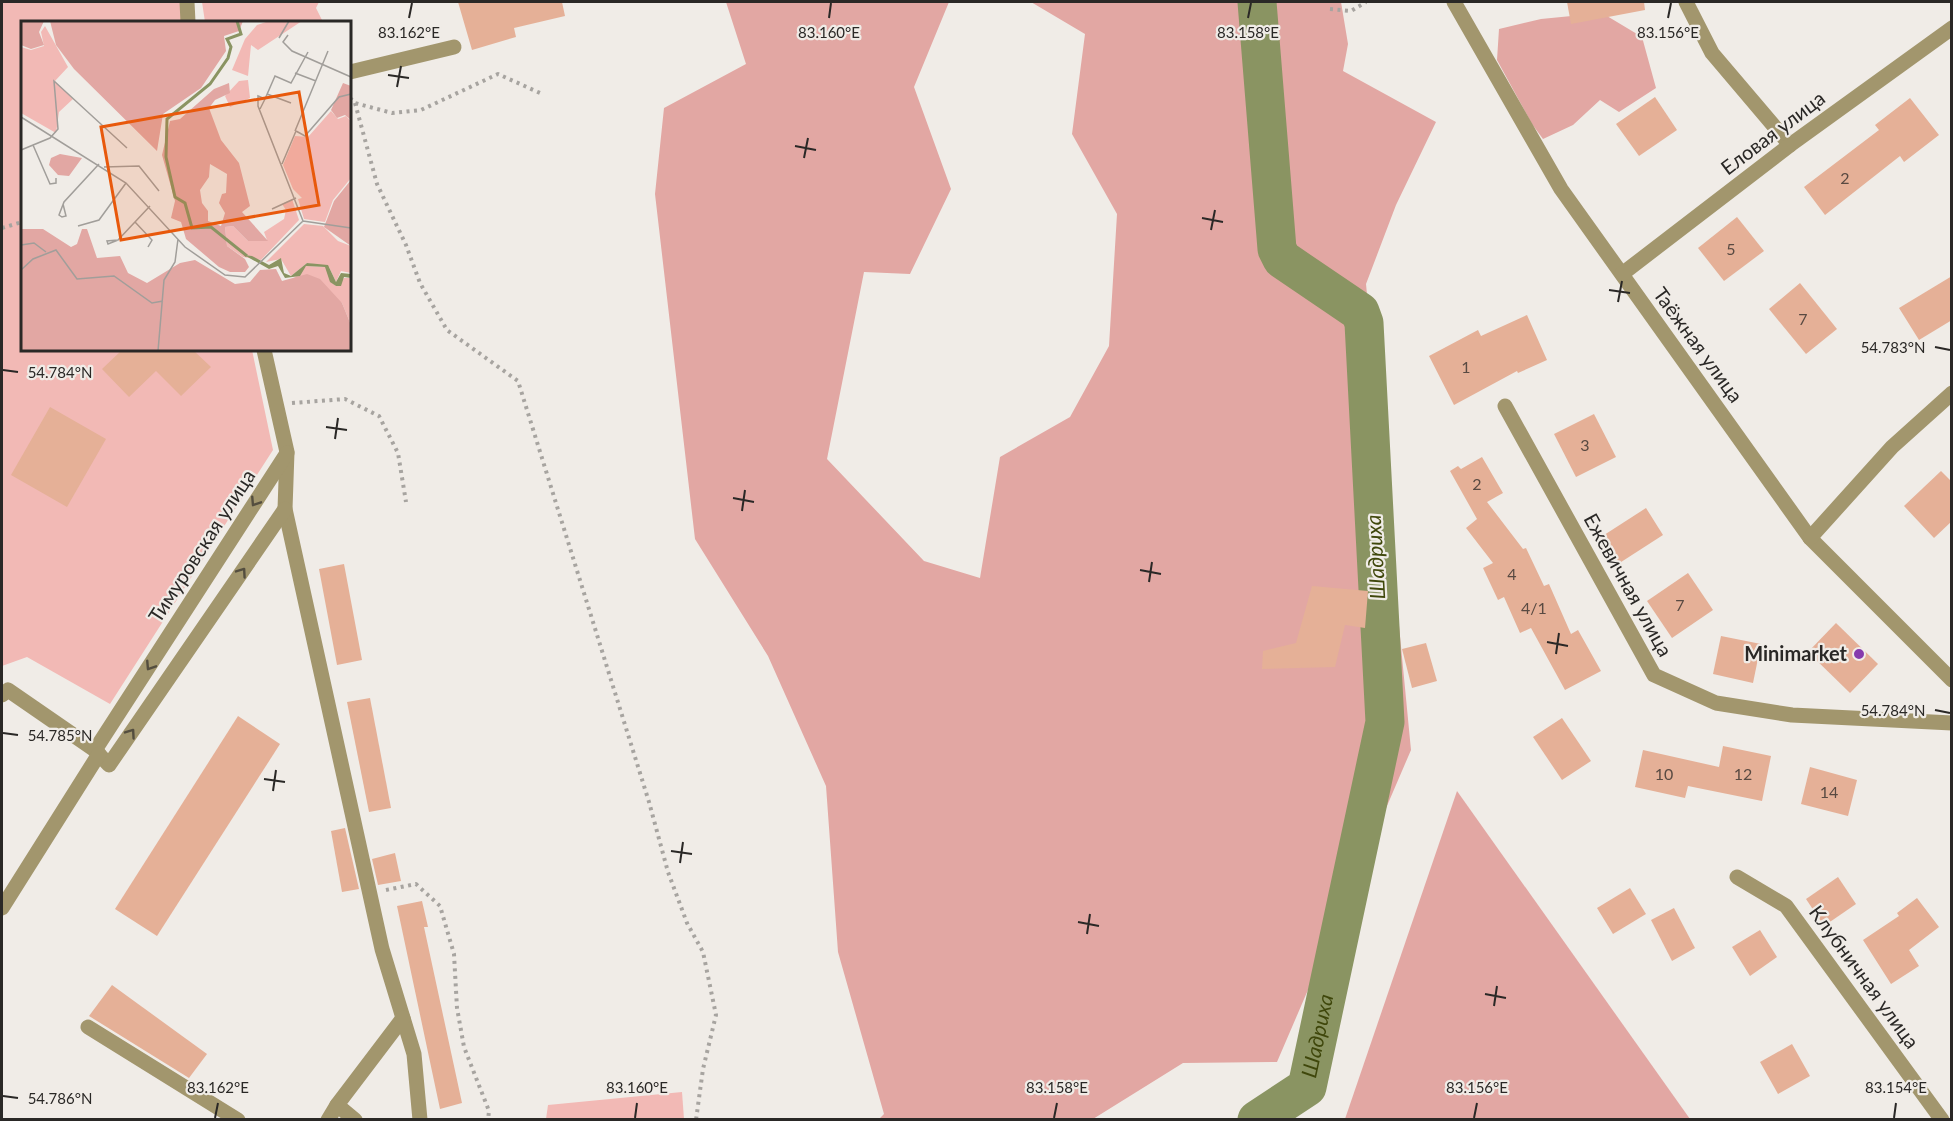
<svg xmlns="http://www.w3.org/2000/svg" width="1953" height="1121" viewBox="0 0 1953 1121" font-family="Lato,sans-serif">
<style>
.green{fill:#f2b9b5}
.forest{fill:#e2a7a3}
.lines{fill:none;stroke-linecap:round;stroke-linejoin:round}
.river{stroke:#8a9462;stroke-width:39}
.building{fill:#e5b097}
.path{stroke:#a7a4a0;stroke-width:4;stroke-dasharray:3 4.5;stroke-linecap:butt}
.minor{stroke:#a2966d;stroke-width:15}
.oneway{stroke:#544e3f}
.ticks{fill:none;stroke:#2a2826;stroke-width:2}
.poi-dot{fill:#863bad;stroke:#f0ece7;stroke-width:2}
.labels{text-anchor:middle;stroke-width:4.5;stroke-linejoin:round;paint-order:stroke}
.number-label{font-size:16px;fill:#594a42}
.street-label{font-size:20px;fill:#2a2826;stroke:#f0ece7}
.poi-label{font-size:20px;font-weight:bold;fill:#2a2826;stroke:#f0ece7;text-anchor:end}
.water-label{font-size:21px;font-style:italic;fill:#3f470b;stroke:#f0ece7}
.inset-river{fill:none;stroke:#8a9462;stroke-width:3}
.inset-road{fill:none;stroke:#a19e9a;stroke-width:1.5}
.view{fill:#e8590c;fill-opacity:0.15;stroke:#e8590c;stroke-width:3}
.inset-edge{fill:none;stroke:#2a2826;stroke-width:3}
.ticks-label{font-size:15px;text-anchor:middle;fill:#2a2826;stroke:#f0ece7;stroke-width:4.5;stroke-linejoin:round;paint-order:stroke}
</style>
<rect width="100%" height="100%" fill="#f0ece7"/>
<!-- green -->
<g class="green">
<path d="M2 2H180L183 22H22V350H252L273 450 110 704 27 657 2 666Z"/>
<path d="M202 2H319L316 8 323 22H205Z"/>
<path d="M682 1092 684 1119H546L548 1105Z"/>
</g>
<!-- forest -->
<g class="forest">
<path d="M726 2H949L914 87 951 189 910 274 864 272 827 459 924 561 980 578 1000 457 1070 417 1109 346 1117 214 1072 134 1085 34 1031 2H1341L1348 44 1343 71 1436 122 1396 205 1366 284 1411 750 1277 1062 1183 1063 1093 1119H879L884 1114 838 952 826 786 768 656 695 539 655 194 664 108 746 64Z"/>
<path d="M1602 13 1642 37 1656 88 1619 112 1600 100 1573 125 1543 139 1532 124 1497 60 1499 29 1541 19Z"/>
<path d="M1457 791 1690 1119H1345Z"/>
</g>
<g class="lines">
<!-- river -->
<path class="river" id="s1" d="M1257 1120 1307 1087 1385 722 1364 323 1360 312 1282 259 1277 249 1257 2"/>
</g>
<!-- building -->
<g class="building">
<path d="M458 2H562L565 16 514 28 516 37 472 50Z"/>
<path d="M1567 2H1644L1645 10 1571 24Z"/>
<path d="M1655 97 1677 130 1639 156 1616 124Z"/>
<path d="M1910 98 1939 135 1904 162 1900 156 1825 215 1804 187 1879 130 1875 125Z"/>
<path d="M1737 217 1764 251 1724 281 1698 248Z"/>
<path d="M1952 276V320L1919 340 1899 308Z"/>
<path d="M1800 283 1837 329 1806 354 1769 309Z"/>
<path d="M1527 315 1547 360 1518 373 1517 371 1454 405 1429 356 1478 330 1481 336Z"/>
<path d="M122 350H193L211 367 181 396 156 371 129 397 102 369Z"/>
<path d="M50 407 106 439 67 507 11 475Z"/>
<path d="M1594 414 1616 457 1576 477 1554 434Z"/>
<path d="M1482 457 1503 493 1487 502 1523 549 1526 548 1544 586 1549 584 1571 634 1578 630 1601 671 1565 690 1531 628 1520 633 1504 597 1498 600 1483 568 1493 563 1466 528 1477 519 1450 471 1458 466 1461 469Z"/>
<path d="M1941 471 1952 482V521L1934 538 1904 506Z"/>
<path d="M1646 508 1663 535 1618 564 1601 537Z"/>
<path d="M344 564 362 660 337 665 319 569Z"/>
<path d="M1688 573 1713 610 1672 638 1647 601Z"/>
<path d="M1312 586 1368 591 1365 628 1345 625 1335 667 1262 669 1263 651 1296 643Z"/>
<path d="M1836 623 1878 664 1850 693 1808 652Z"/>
<path d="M1721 636 1761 644 1753 683 1713 674Z"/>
<path d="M1426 643 1437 681 1412 688 1402 649Z"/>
<path d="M370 698 391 808 369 812 347 702Z"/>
<path d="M238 716 280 744 157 936 115 909Z"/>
<path d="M1562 718 1591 761 1562 780 1533 737Z"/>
<path d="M1723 746 1771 756 1762 801 1688 786 1685 798 1635 787 1643 750 1719 767Z"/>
<path d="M1810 767 1857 780 1848 816 1801 804Z"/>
<path d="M345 828 359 889 342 892 331 831Z"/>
<path d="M395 853 401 881 378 885 372 859Z"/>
<path d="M1838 877 1856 904 1824 926 1806 899Z"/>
<path d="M1630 888 1646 914 1613 934 1597 908Z"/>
<path d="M1917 898 1939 927 1909 950 1919 966 1891 984 1863 940 1899 916 1897 913Z"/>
<path d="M422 901 428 927H424L462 1103 440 1109 397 906Z"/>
<path d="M1674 908 1695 948 1672 961 1651 920Z"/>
<path d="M1760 930 1777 957 1750 976 1732 947Z"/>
<path d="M112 985 207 1054 189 1078 89 1016Z"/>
<path d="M1792 1044 1810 1076 1778 1094 1760 1062Z"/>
</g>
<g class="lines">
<!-- path -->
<g class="path">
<path d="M1330 9 1351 11 1366 2"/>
<path d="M350 98 355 103 392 113 421 110 498 74 540 93"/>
<path d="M355 103 377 184 406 245 420 283 447 330 518 381 649 802 668 872 687 923 703 952 716 1015 703 1069 696 1120"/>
<path d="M2 228 22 222"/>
<path d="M292 403 345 399 379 416 398 453 406 502"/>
<path d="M386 890 416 884 440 906 454 954 457 1008 464 1047 489 1111 488 1120"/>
</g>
<!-- minor -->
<g class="minor">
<path d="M187 2 188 22"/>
<path d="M1454 2 1561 189 1810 538 1952 680"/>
<path d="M1686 2 1712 53 1790 145"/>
<path d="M350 72 454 47"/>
<path d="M1622 274 1790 145 1952 28"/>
<path d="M264 350 287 452 285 509 382 949 414 1054 420 1120"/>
<path d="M1505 406 1654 675 1716 703 1792 715 1952 723"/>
<path d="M1810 538 1892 447 1952 393"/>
<path d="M2 695 8 690 95 750 109 765 285 509"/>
<path d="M95 750 287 453"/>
<path d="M1737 877 1786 906 1942 1120"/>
<path d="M2 908 99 754"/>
<path d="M88 1027 238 1120"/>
<path d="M328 1120 337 1105"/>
<path d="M355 1120 337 1105 403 1018"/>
</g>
</g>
<!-- one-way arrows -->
<defs><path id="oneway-chevron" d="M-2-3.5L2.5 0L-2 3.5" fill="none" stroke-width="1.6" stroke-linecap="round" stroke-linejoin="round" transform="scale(1.5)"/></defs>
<g class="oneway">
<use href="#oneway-chevron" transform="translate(255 502) rotate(123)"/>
<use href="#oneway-chevron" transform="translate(242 572) rotate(-55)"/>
<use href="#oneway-chevron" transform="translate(150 666) rotate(123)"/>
<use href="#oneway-chevron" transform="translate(131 733) rotate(-55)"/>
</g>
<!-- ticks -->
<path class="ticks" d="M409 18 412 3M829 18 831 3M1248 18 1251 3M1668 18 1671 3M388 75 409 78M397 87 401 66M795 146 816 150M804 158 808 138M1202 218 1223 222M1211 230 1215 210M1609 290 1630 293M1618 302 1622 281M1935 347 1950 350M3 370 18 372M326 427 347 430M335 439 338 418M733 498 754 502M742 511 745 490M1140 570 1161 574M1149 582 1152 562M1547 642 1568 646M1556 654 1559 633M1935 710 1950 713M3 733 18 735M264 779 285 782M273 791 276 770M671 851 692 854M680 863 683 842M1078 922 1099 926M1087 934 1090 914M1485 994 1506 998M1494 1006 1497 986M3 1096 18 1098M215 1118 218 1103M635 1118 637 1103M1054 1118 1057 1103M1474 1118 1477 1103M1894 1118 1896 1103"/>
<!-- markers -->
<circle class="poi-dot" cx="1859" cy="654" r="6"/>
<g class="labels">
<!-- number labels -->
<g class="number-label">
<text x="1845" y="184">2</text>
<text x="1731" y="255">5</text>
<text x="1803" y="325">7</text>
<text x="1466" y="373">1</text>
<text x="1585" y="451">3</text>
<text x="1477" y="490">2</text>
<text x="1512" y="580">4</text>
<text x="1680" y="611">7</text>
<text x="1534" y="614">4/1</text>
<text x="1664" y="780">10</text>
<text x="1743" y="780">12</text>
<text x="1829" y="798">14</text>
</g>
<!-- street labels -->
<g class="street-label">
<text transform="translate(1773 133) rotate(-37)" y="7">Еловая улица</text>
<text transform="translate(1698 345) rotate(54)" y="7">Таёжная улица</text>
<text transform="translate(202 546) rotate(-57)" y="7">Тимуровская улица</text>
<text transform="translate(1628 585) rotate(61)" y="7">Ежевичная улица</text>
<text transform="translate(1864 977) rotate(54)" y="7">Клубничная улица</text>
</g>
<!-- poi labels -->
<g class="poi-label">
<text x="1847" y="661">Minimarket</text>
</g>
<!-- water labels -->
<g class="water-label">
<text transform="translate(1376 557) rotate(-93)" y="7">Шадриха</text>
<text dy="7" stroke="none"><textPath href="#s1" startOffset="112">Шадриха</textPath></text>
</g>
</g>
<!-- overview -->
<g transform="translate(21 21)">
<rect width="330" height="330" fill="#f0ece7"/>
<path d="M248 0H281L237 29 230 24 227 55 211 49 224 18 236 4ZM24 5 47 46 34 60 52 78 38 91 35 112 0 92V26L10 29 23 25 20 11ZM227 59 229 77 209 86 204 75 218 60ZM310 90 317 98 325 95 330 100V157L312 179 304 201 283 198 277 178 281 177 272 168 262 144 274 115 287 116ZM271 178 278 199 240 239 222 236 206 225 204 206 212 205 227 220 246 219 243 211 263 198 265 189 261 183ZM283 203 302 205 317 220 330 225V252L320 250 315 261 308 246 286 242 270 255 260 238 245 241ZM285 245 305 246 310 261 315 265 323 257H330V304L321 282 279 257 272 258Z" fill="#f2b9b5"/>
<path d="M0 0H23L18 11 23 24 10 28 0 24ZM29 0H222L218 10 203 15 205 30 180 67 142 93 136 130 53 48 35 24ZM208 62 209 72 194 79 188 87 200 119 218 142 229 185 221 191 247 220H227L212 205 204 206 206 225 224 238 228 246 224 251H209L198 246 165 218 160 201 150 197 154 180 141 134 149 100 159 98 193 68ZM189 143 206 153 205 172 201 173 198 182 204 192 200 205 187 200V190L181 182 179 169 188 156ZM322 62 330 65V99L324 94 316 97 310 89ZM39 133 61 137 48 155 37 154 28 144 30 137ZM330 159V225L303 206 313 180ZM0 208H22L50 226 56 223 61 208H66L76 237 99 235 107 252 126 262 159 242 174 239 214 263 229 261 239 249 255 248 261 260 286 253 299 258 321 282 330 304V330H0Z" fill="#e2a7a3" fill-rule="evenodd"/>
<path d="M223 234 231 235 248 244 260 237 263 252 270 255 286 242 307 244 315 261 320 252 330 253V257L323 256 320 265H315L309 261 304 246 285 245 279 255 264 257 257 245 248 248Z" fill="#8a9462"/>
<path class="inset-river" d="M216 0 220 13 206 18 210 26 207 37 189 63 146 98 145 136 154 176 164 182 171 207 190 206 226 235"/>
<path class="inset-road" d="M267 14 262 21 271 30 330 56M258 17 268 0M274 52 295 60M246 73 270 82M244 78 254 55 270 62 287 31M239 88 244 78 237 75V85L282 200M0 96 105 162 164 226 204 254 224 256 282 200M274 110 307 30M275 110 284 115 318 76 330 73M12 124 29 163 35 162V157M0 129 29 117 37 108 33 60 106 127M261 143 275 110M83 146 118 145 138 170M42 183 45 195 41 196 38 194 43 181 78 143M251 188 275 177M282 200 330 207M114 201 131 219 127 226M57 205 78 199 105 162M97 219 87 223 86 220 97 219 129 185M0 224 13 222 25 231M0 249 12 238 35 229 56 258 93 255 131 282 142 280M137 330 143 259 154 241 157 218"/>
<path class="view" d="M278 71 298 184 100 219 80 106Z"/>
<rect width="330" height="330" class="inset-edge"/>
</g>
<g class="ticks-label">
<text x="409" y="38">83.162°E</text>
<text x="829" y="38">83.160°E</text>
<text x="1248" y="38">83.158°E</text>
<text x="1668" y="38">83.156°E</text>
<text x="1893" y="353">54.783°N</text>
<text x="60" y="378">54.784°N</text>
<text x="1893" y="716">54.784°N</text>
<text x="60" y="741">54.785°N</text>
<text x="218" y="1093">83.162°E</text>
<text x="637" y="1093">83.160°E</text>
<text x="1057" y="1093">83.158°E</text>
<text x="1477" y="1093">83.156°E</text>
<text x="1896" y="1093">83.154°E</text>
<text x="60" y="1104">54.786°N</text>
</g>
<!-- border -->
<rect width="1953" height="1121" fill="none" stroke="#2a2826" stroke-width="6"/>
</svg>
